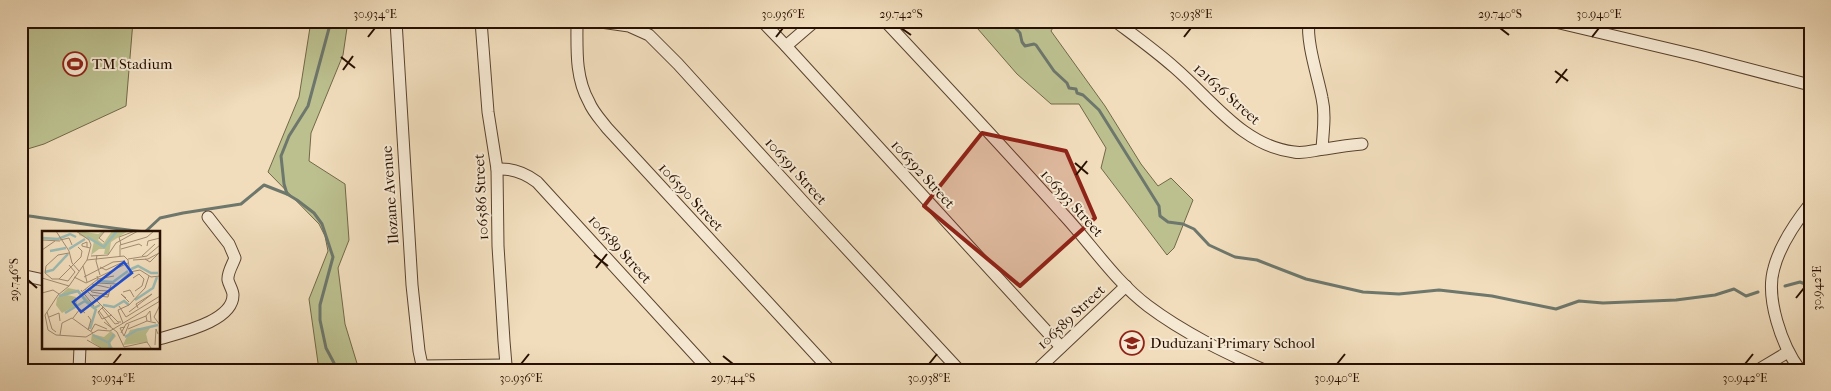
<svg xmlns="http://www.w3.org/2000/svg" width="1831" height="391" viewBox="0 0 1831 391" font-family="'IM FELL French Canon',serif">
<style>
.green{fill:#bcc08f;stroke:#726848}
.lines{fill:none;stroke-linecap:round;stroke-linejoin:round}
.stream{stroke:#6d776c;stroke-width:3}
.minor-casing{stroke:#5a432f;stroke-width:13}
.minor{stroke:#f6e9d3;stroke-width:11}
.marked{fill:#8f2418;fill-opacity:0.2;stroke:#8f2418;stroke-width:4;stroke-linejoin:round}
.ticks{fill:none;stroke:#281000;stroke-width:2}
.labels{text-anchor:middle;stroke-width:4;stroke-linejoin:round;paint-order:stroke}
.poi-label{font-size:15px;fill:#281000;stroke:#f6e9d3;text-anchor:start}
.street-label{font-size:15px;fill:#281000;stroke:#f6e9d3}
.inset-river{fill:none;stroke:#9bbbb4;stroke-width:2.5}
.inset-road{fill:none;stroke:#a18b71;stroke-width:1}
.view{fill:#1d4ed8;fill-opacity:0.15;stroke:#1d4ed8;stroke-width:2.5}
.inset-edge{fill:none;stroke:#281000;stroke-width:2.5}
.neatline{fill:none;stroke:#281000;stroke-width:2}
.ticks-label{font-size:12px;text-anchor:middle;fill:#281000}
</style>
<rect width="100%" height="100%" fill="#f1ddbc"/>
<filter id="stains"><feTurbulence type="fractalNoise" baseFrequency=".004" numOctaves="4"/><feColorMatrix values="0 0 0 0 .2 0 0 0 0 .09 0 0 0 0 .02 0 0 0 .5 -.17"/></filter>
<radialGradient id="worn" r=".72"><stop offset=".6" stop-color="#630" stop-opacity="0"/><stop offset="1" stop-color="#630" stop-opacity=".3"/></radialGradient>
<!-- green -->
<g class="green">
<path d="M21 21H133L126 106 44 144 21 151Z"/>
<path d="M311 21H348L343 55 311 133 309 161 345 184 349 240 338 268 345 324 359 370H319L309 299 328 251 325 236 319 224 268 172 299 97Z"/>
<path d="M971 21H1057L1051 31 1105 106 1141 164 1158 186 1171 178 1193 200 1174 248 1167 255 1101 168 1106 148 1079 104H1051L1017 74Z"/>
</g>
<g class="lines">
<!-- stream -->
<g class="stream">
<path d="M1009 21 1020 33 1022 42 1025 46 1034 44 1036 45 1054 71 1067 83 1069 88 1076 89 1077 93 1083 95 1099 110 1159 206 1160 216 1168 222 1183 224 1194 229 1209 245 1235 257 1257 260 1306 279 1363 292 1399 294 1439 290 1492 296 1556 309 1579 301 1603 303 1676 300 1715 295 1734 289 1746 296 1758 292"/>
<path d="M287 194 284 184 281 156 289 136 308 106 331 21"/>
<path d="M21 216H29C68 221 106 228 145 232L160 218 183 213 241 204 264 185 287 194 297 200 314 213 322 224 333 257 320 305V320L326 348 334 363 333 370"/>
<path d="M1785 286 1800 282 1810 286"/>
</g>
<!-- minor casing -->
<g class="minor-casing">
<g id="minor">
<path d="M396 21 412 285 419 351 423 370"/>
<path d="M481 21 488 112 497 169 498 246 504 341 506 365 510 370"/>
<path d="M577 21C577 49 575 77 589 102 593 112 601 120 607 128L830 370"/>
<path d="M594 21 629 26 649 35 678 64 808 207 959 370"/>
<path d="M762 21 786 46 1061 347"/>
<path d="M885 21C945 85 1005 149 1063 214 1091 244 1115 281 1148 306 1184 333 1224 352 1264 370"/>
<path d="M1115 21C1135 36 1156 51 1175 68 1212 100 1243 146 1294 152 1305 154 1314 150 1325 149 1337 147 1350 145 1362 144"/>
<path d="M1309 21C1306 42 1318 77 1322 98 1326 115 1323 132 1322 149"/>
<path d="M1551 21 1699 56 1810 85"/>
<path d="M786 46 815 21"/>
<path d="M497 169C512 168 525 173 537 182L709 370"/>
<path d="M21 275 44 280"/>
<path d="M159 339C178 333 233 322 233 295 233 290 229 285 228 280 227 273 233 264 235 258L229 244 208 217"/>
<path d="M422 366 506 365"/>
<path d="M79 370 80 347"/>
<path d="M1037 370 1126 286"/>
<path d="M1758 370 1788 352"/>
<path d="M1800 370C1782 346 1765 298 1774 268 1780 245 1795 223 1810 204"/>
</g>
</g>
<!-- minor -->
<use href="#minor" class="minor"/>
</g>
<!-- marked area -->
<path class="marked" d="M982 133 1066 151 1095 218 1020 286 924 206Z"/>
<!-- ticks -->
<path class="ticks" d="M901 28 911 35M1500 28 1509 35M368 37 375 28M776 37 783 28M1184 37 1191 28M1592 37 1599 28M341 57 355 68M343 70 353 56M1555 71 1568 81M1556 83 1567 69M1075 163 1088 174M1076 175 1087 161M594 255 608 266M596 268 607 254M28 280 37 288M1796 298 1804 288M723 356 733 364M113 364 121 354M521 364 529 354M929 364 937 354M1337 364 1345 354M1745 364 1753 354"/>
<!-- icons -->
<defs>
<g id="stadium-ring" transform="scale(1.25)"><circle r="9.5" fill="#f6e9d3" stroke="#8f2418" stroke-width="1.5"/><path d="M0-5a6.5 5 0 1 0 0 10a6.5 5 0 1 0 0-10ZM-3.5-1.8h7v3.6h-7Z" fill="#8f2418"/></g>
<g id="school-ring" transform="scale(1.25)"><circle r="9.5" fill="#f6e9d3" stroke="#8f2418" stroke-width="1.5"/><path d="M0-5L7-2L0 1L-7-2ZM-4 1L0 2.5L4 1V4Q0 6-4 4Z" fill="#8f2418"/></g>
</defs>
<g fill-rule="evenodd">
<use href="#stadium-ring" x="75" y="64"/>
<use href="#school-ring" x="1132" y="343"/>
</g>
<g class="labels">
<!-- poi labels -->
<g class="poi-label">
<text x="92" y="69">TM Stadium</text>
<text x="1150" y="348">Duduzani Primary School</text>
</g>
<!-- street labels -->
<g class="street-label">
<text transform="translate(1227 94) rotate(42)" y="5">121636 Street</text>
<text transform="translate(796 171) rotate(48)" y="5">106591 Street</text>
<text transform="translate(923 174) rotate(48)" y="5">106592 Street</text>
<text transform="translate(390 195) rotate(-94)" y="5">Ilozane Avenue</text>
<text transform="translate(481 197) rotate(-93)" y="5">106586 Street</text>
<text transform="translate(691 197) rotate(47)" y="5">106590 Street</text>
<text transform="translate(1072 203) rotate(48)" y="5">106593 Street</text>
<text transform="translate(620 249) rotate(48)" y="5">106589 Street</text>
<text transform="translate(1071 317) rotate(-43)" y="5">106589 Street</text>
</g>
</g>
<!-- overview -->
<g transform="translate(42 231)">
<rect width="118" height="118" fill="#f1ddbc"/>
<path d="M37 0 56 3 62 0 56 9 61 13 70 0H86L69 11 67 23H62L63 18H57L49 24 52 10 37 4ZM26 57 36 59 55 78 54 80 35 61 25 64 34 66 35 74 20 82 14 74 15 67ZM97 97H108L104 103 106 111 81 114 88 99ZM69 100 74 105 68 112 71 117H59L49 110 50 103 62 106Z" fill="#bcc08f"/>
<path class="inset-river" d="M45 6 62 16 75 0M0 7 16 8 28 3 34 6M27 18 43 8M8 20 24 17M87 39 96 35 109 42H116M3 41 11 39 26 23M55 50 71 51 86 40M17 65 36 60 43 69M93 69 111 57 115 46M61 74 72 76 82 70 87 74M23 82 43 70 52 77 58 74M48 98 54 78M51 104 67 112M83 106 95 99 116 94M68 117 67 111 72 103"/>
<path class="inset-road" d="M14 0 27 20 30 32 37 40M0 9 18 10M18 9 27 7 30 14M62 11 57 7 63 0M79 14 77 6 93 0M105 15 106 10 118 7M45 16V11L40 13V15L48 17M79 18 97 13 100 15M0 19 13 10M27 22 16 24 4 35 3 42 10 48H17L39 26 40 20 36 16M55 24 54 30 58 44M49 25 66 24 74 12 96 0M78 25V14L105 6 112 0M100 25 113 13M86 28 105 25 118 14M103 28 108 31 117 22M45 29 82 25 86 29 88 41 98 39 109 46 118 45M91 29 106 28 117 22M41 35 45 51M58 36 64 39 79 32M32 46 44 52 86 32M42 46 71 31 83 30M0 47 27 55 16 64 3 84 6 99 14 104 44 106 56 99 68 100 118 70M91 47 97 43 102 48 100 55 93 60M17 48 26 50 33 41 27 34M56 48 72 45M50 53 68 57M27 55 45 29 49 14 47 9 34 0M54 55 55 52 75 53 88 41M45 56 50 61 67 64M43 58 61 76M39 59 52 75M47 59 68 60M41 60 56 48 55 45M81 61 88 59 92 66M0 62 11 59 17 63M48 64 66 66 69 54M84 67 79 63 87 71M118 74 112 86 118 94M77 75 84 86 118 65M61 76 56 81 60 88 70 84M61 76 76 91H79M60 77 73 93 77 92M96 77 94 73 110 63M57 80 69 96M5 81 10 98 14 101M87 81 110 63M46 85 49 89 46 99M7 86 17 82 18 90M31 87 38 78 43 82M105 90 104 85 108 80 109 90M62 91 75 101 82 116M81 92 76 79 87 74 103 57 107 45M83 96 78 97 82 105 87 93M86 98 105 90 114 92M49 100 53 93 65 98M79 102 84 93 104 85M18 104 20 92 30 87 51 102M45 109 59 117M113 114 114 98 116 103M82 116 105 111 109 117"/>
<path class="view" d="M82 31 90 42 39 81 31 71Z"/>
<rect width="118" height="118" class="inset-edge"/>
</g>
<!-- margin -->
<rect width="1831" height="391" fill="none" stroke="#f1ddbc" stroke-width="55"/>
<rect x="28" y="28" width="1776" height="336" class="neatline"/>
<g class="ticks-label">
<text x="375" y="18">30.934°E</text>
<text x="783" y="18">30.936°E</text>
<text x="901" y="18">29.742°S</text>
<text x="1191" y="18">30.938°E</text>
<text x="1500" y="18">29.740°S</text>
<text x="1599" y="18">30.940°E</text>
<text transform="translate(14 280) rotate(-90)" y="4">29.746°S</text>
<text transform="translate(1817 288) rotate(-90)" y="4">30.942°E</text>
<text x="113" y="382">30.934°E</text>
<text x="521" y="382">30.936°E</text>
<text x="733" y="382">29.744°S</text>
<text x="929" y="382">30.938°E</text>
<text x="1337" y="382">30.940°E</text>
<text x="1745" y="382">30.942°E</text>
</g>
<rect width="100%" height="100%" filter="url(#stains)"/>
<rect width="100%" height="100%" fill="url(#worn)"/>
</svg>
